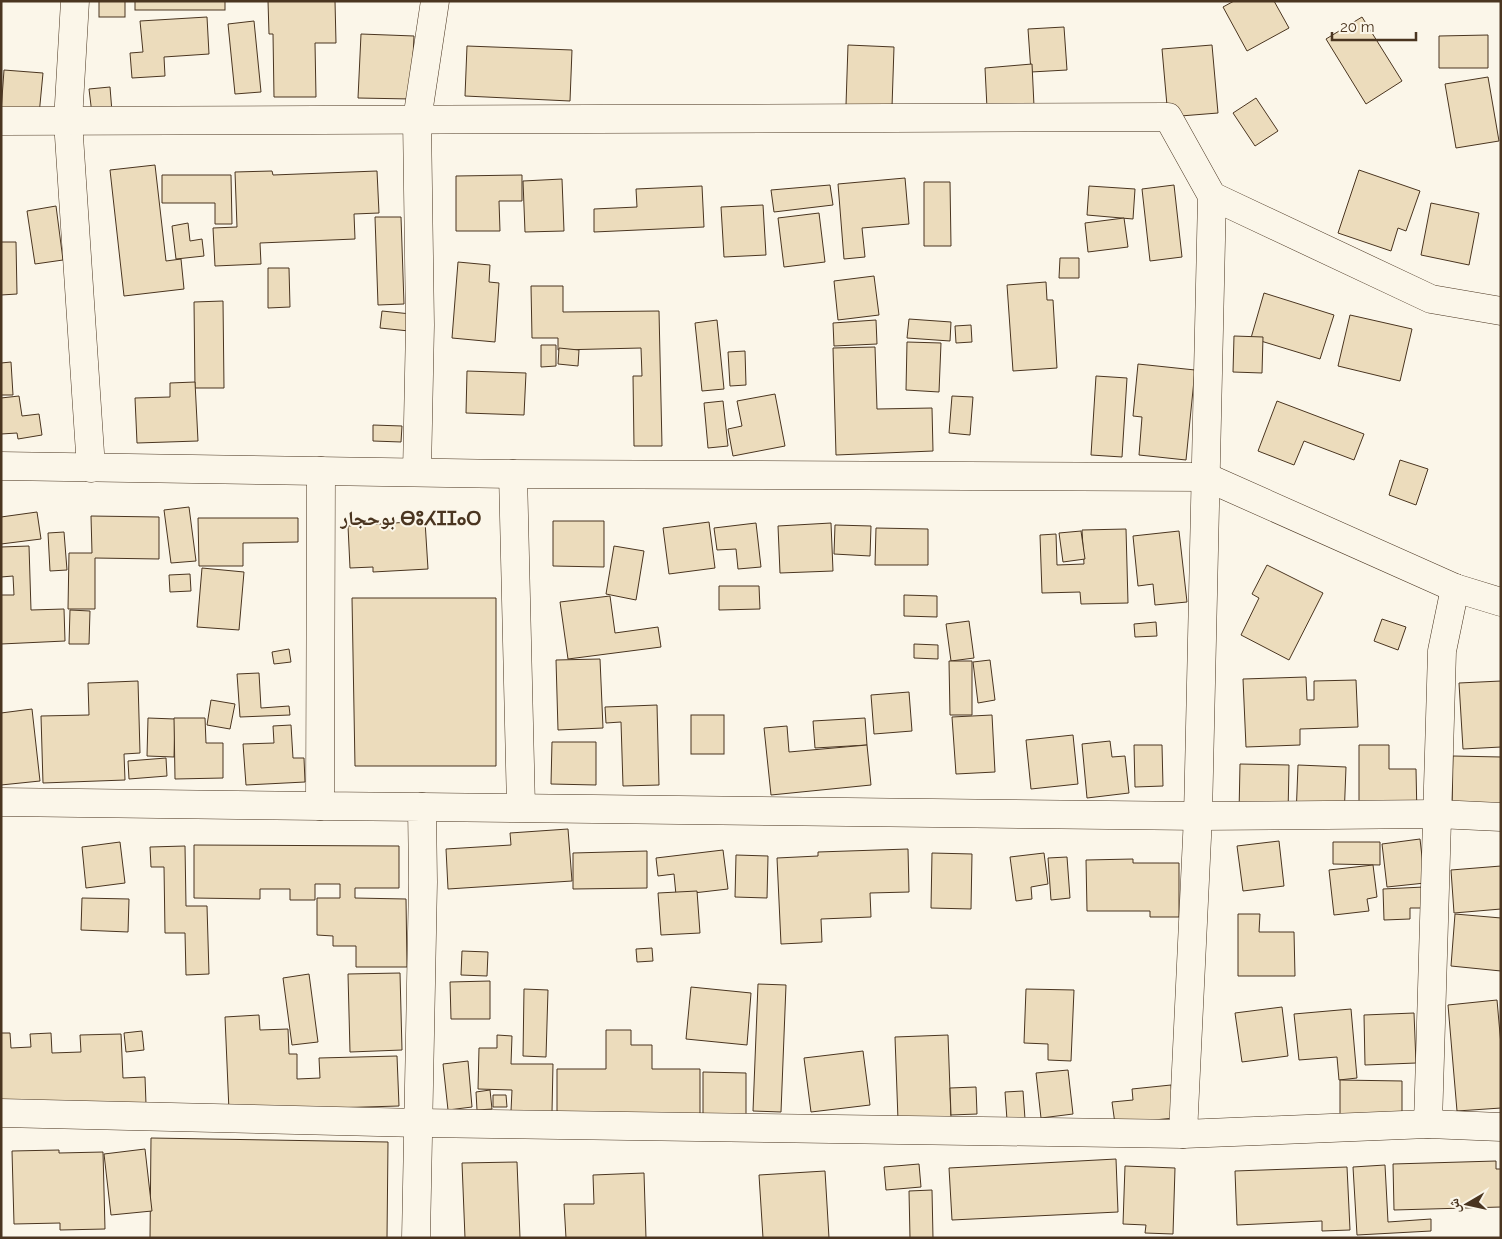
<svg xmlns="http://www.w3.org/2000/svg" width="1502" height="1239" viewBox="0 0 1502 1239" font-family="Raleway,'Noto Naskh Arabic','Noto Sans Tifinagh',sans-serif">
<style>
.building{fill:#ecdcbc;stroke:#4a3520}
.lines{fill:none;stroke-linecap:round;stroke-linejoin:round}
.minor-casing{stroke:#4a3520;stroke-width:29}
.major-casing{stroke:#4a3520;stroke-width:29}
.minor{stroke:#fbf6e9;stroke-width:28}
.major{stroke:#fbf6e9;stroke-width:28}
.labels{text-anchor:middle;stroke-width:4;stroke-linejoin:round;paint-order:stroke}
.district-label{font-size:20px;font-weight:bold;fill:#4a3520;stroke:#fbf6e9}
</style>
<rect width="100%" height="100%" fill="#fbf6e9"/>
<!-- building -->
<g class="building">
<rect x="99" y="1" width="26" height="16"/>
<rect x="135" y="1" width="90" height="9"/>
<path d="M268 1H335L336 43H315L316 97H274L273 34H269Z"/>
<path d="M1234 1H1274L1289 28 1247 51 1223 7Z"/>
<path d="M207 17 209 54 164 57 165 76 132 78 130 53 143 52 140 21Z"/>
<path d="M1362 17 1402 81 1366 104 1326 39Z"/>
<path d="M254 21 261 92 235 94 228 24Z"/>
<path d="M1064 27 1067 70 1031 72 1028 29Z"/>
<path d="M361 34 414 36 411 99 358 98Z"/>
<path d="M1488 35V68H1439V36Z"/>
<path d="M848 45 894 47 892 107 846 105Z"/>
<path d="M1212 45 1218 113 1168 117 1162 49Z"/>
<path d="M467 46 572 50 570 101 465 96Z"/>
<path d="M1032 64 1034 106 987 108 985 68Z"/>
<path d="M4 70 43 73 39 115 1 112Z"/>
<path d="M1488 77 1499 141 1456 148 1445 84Z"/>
<path d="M110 87 112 112 92 114 89 89Z"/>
<path d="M1256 98 1278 131 1255 146 1233 113Z"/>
<path d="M155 165 166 261 181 259 184 289 124 296 110 170Z"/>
<path d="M1359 170 1420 191 1406 231 1398 228 1391 251 1338 233Z"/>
<path d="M272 171 273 175 377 171 379 213 354 214 355 239 260 243 261 264 215 266 213 228 237 227 235 172Z"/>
<path d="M162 175H231L232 224H215V203H162Z"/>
<path d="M522 175V201H499L500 231H456V176Z"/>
<path d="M905 178 909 224 862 228 865 257 844 259 838 184Z"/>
<path d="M562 179 564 231 525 232 523 181Z"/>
<path d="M924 182H950L951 246H924Z"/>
<path d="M830 185 833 205 774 212 771 190Z"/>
<path d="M1174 185 1182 257 1150 261 1142 189Z"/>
<path d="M702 186 704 227 594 232V209L637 207 636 189Z"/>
<path d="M1089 186 1135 189 1133 219 1087 215Z"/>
<path d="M1431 203 1479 213 1469 265 1421 255Z"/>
<path d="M763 205 766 255 724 257 721 207Z"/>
<path d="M56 206 63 260 35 264 27 211Z"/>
<path d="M819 213 825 262 784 267 778 218Z"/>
<path d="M375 217H401L404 304 378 305Z"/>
<path d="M1124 218 1128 247 1088 252 1085 223Z"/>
<path d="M188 223 190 241 202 239 204 256 176 259 172 226Z"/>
<path d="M1 242H16L17 294 1 295Z"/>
<path d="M1060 258H1079V278H1059Z"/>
<path d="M458 262 490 265 489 282 499 283 495 342 452 338Z"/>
<path d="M268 268H289L290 307 268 308Z"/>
<path d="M874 276 879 315 838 320 834 281Z"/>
<path d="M1046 282 1047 300H1053L1057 368 1013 371 1007 285Z"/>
<path d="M531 286H563V312L659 311 662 446H634L633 376H642L641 348 558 350V338H532Z"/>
<path d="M1264 293 1334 315 1320 359 1251 338Z"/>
<path d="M223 301 224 388H195L194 302Z"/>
<path d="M382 311 411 314 409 331 380 328Z"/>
<path d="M1350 315 1412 329 1400 381 1338 366Z"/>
<path d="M909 319 951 322 950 341 907 338Z"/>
<path d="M717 320 724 389 702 391 695 323Z"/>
<path d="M876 320 877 344 834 346 833 323Z"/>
<path d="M971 325 972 342 956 343 955 326Z"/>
<path d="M1234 336 1263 337 1262 373 1233 372Z"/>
<path d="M907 342 941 343 939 392 906 390Z"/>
<path d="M541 345H556V366L541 367Z"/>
<path d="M875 347 877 409 932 408 933 451 836 455 833 348Z"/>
<path d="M559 348 579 350 578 366 558 364Z"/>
<path d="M745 351 746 385 730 386 728 352Z"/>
<path d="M11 362 13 395H1V363Z"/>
<path d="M1138 364 1195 370 1186 460 1139 455 1142 417 1133 416Z"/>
<path d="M467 371 526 373 524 415 466 413Z"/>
<path d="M1096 376 1127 378 1122 457 1091 455Z"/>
<path d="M195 382 198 441 137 443 135 398 170 397V383Z"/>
<path d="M775 394 785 446 733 456 728 429 742 426 737 401Z"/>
<path d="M19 396 22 416 39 414 42 435 18 439 17 433 1 434V398Z"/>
<path d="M952 396 973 397 970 435 949 433Z"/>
<path d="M723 401 728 446 708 448 704 403Z"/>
<path d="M1277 401 1364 434 1354 460 1304 441 1294 465 1258 451Z"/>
<path d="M373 425 402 426 401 442 373 441Z"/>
<path d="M1400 460 1428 469 1416 505 1389 495Z"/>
<path d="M189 507 196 561 171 563 164 510Z"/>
<path d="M37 512 41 539 1 544V517Z"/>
<path d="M91 516 159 517V559L95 558V609H68L69 553H92Z"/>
<path d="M198 518H298V542L243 543V566H199Z"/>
<path d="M425 521 428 569 373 572V567L350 568 348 526Z"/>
<path d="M553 521H604V567L553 566Z"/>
<path d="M709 522 715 568 669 574 663 528Z"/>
<path d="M756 523 761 567 738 569 736 549 717 550 714 528Z"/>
<path d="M831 523 833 571 780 573 778 526Z"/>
<path d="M835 525 871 526 870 556 834 554Z"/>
<path d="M876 528 928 529V565H875Z"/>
<path d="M1126 529 1128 603 1081 604 1080 592 1042 593 1040 535 1056 534 1057 565 1084 564 1082 530Z"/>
<path d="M1081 531 1085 559 1063 562 1059 533Z"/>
<path d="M1179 531 1187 602 1155 605 1153 584 1138 586 1133 536Z"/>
<path d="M64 532 67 570 50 571 48 533Z"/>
<path d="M29 546 31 610 64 609 65 641 1 644V595H14L13 576 1 577V547Z"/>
<path d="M614 546 644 551 636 600 606 594Z"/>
<path d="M1267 565 1323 593 1289 660 1241 635 1259 598 1252 594Z"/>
<path d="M202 568 244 572 239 630 197 627Z"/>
<path d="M190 574 191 591 170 592 169 575Z"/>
<path d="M719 586H759L760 609 719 610Z"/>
<path d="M904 595 937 596V617L904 616Z"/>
<path d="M610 596 615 633 658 627 661 647 568 659 560 602Z"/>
<path d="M352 598H496V766H355Z"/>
<path d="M70 610 90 611 89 644H69Z"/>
<path d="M1382 619 1406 627 1398 650 1374 641Z"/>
<path d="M969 621 974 658 951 661 946 624Z"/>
<path d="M1156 622 1157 636 1135 637 1134 624Z"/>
<path d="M914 644 938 645V659L914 658Z"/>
<path d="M289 649 291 662 274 664 272 652Z"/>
<path d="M600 659 603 728 558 730 556 660Z"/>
<path d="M990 660 995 700 978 703 973 662Z"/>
<path d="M949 661H972V715H950Z"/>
<path d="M259 673 261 708 289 706 290 715 240 717 237 674Z"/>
<path d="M1306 677 1307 700H1314V681L1356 680 1358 727 1300 729V745L1246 747 1243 679Z"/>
<path d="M138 681 140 753 124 754 125 780 43 783 41 716 89 715 88 683Z"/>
<path d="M1501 681V747L1463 749 1459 683Z"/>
<path d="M909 692 912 731 874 734 871 695Z"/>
<path d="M211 700 235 704 230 729 207 725Z"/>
<path d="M657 705 659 785 623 786 621 722 606 723 605 707Z"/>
<path d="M32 709 40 781 1 785V713Z"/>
<rect x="691" y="715" width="33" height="39"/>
<path d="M992 715 995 772 956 774 952 717Z"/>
<path d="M148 718 175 719 174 757 147 756Z"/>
<path d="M174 718H205L206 743H223V778L175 779Z"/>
<path d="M865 718 867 745 815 748 813 721Z"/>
<path d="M291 725 293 758H304L305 782 246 785 243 744 274 743 273 726Z"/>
<path d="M787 726 789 752 867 745 871 785 771 795 764 728Z"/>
<path d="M1073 735 1078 784 1031 789 1026 740Z"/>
<path d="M1110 741 1112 757 1125 756 1129 793 1087 798 1082 744Z"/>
<path d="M552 742H596V785L551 784Z"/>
<path d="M1134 745H1162L1163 786 1135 787Z"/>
<path d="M1359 745H1389V769H1416L1417 817H1359Z"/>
<path d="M1453 756 1501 757V814L1452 813Z"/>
<path d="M166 758 167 776 129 779 128 761Z"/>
<path d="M1240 764 1289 765 1288 814 1239 813Z"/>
<path d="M1298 765 1346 767 1344 819 1296 817Z"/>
<path d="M568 829 572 881 448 889 446 849 511 845 510 833Z"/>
<path d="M1420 839 1425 883 1387 887 1382 844Z"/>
<path d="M1279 841 1284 886 1243 891 1237 846Z"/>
<path d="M120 842 125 883 86 888 82 847Z"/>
<path d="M1333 842H1380V865L1333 864Z"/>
<path d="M194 845 399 846V888H355V898L406 899 407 967H356V946H333V936L317 935V898H340V884H315V900H290V889H260V899L194 898Z"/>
<path d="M185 846 186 906H207L209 974 186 975 185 933H165L164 867H151L150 847Z"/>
<path d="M908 849 909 892 870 893 871 917 821 919 822 942 781 944 777 858 818 856V852Z"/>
<path d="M723 850 728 889 676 895 674 874 658 876 656 858Z"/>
<path d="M647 851V888L573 889V853Z"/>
<path d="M932 853 972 854 971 909 931 908Z"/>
<path d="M1044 853 1048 884 1031 887 1032 899 1016 901 1010 857Z"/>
<path d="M736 855 768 856 767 898 735 897Z"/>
<path d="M1067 857 1070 898 1051 900 1048 858Z"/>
<path d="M1133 859V863H1179V917H1150V911H1087L1086 860Z"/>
<path d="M1373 865 1377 897 1367 899 1369 911 1334 915 1329 870Z"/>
<path d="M1501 866V909L1454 913 1451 870Z"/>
<path d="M1424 887 1425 908H1410V919L1384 920 1383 889Z"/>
<path d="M697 891 700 933 661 935 658 893Z"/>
<path d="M82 898 129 899 128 932 81 930Z"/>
<path d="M1238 914H1260L1259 932H1294L1295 976H1238Z"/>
<path d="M1455 914 1501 918V971L1451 966Z"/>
<path d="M652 948 653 961 637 962 636 949Z"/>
<path d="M462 951 488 952 487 976 461 975Z"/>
<path d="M400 973 402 1050 350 1052 348 974Z"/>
<path d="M309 974 318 1042 292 1045 283 978Z"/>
<path d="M490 981V1019H451L450 982Z"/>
<path d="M758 984 786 985 781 1112 753 1111Z"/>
<path d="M691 987 751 993 747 1045 686 1039Z"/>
<path d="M524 989 548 990 546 1057 523 1056Z"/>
<path d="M1026 989 1074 990 1071 1061 1048 1060V1044L1024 1043Z"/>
<path d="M1497 1000 1501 1045V1108L1457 1111 1448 1005Z"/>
<path d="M1282 1007 1288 1056 1242 1062 1235 1013Z"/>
<path d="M1351 1009 1357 1078 1339 1080 1337 1057 1299 1060 1294 1014Z"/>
<path d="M1414 1013 1416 1063 1365 1065 1364 1015Z"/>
<path d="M259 1015 260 1030 288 1029 289 1054H297V1079L320 1078 319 1058 397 1056 399 1106 229 1111 225 1017Z"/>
<path d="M606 1030H631V1045H652V1069H700V1115H557V1069H606Z"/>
<path d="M142 1031 144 1050 126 1052 124 1033Z"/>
<path d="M1 1033H10L11 1048 31 1047 30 1034 51 1033 52 1053 81 1052 80 1035 121 1034 123 1078 145 1077 146 1104 1 1109Z"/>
<path d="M497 1035 512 1036 511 1064H553L552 1112 511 1111 512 1090 478 1089 479 1048H497Z"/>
<path d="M948 1035 951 1119 898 1120 895 1037Z"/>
<path d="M863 1051 870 1105 811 1112 804 1058Z"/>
<path d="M468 1061 472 1107 448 1110 443 1064Z"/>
<path d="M1068 1070 1073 1114 1041 1118 1036 1073Z"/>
<path d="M703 1072 746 1073V1115H703Z"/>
<path d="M1340 1080 1402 1081V1130H1340Z"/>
<path d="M1171 1085 1174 1118 1115 1124 1112 1102 1133 1100 1132 1089Z"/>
<path d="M976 1087 977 1114 951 1115 950 1088Z"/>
<path d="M490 1090 492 1109 477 1110 476 1092Z"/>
<path d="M1023 1091 1025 1119 1007 1120 1005 1092Z"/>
<path d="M493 1095H506L507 1107H493Z"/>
<path d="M151 1138 388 1142 387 1238H150Z"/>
<path d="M145 1149 152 1211 111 1215 104 1154Z"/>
<path d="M59 1150V1153L103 1152 105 1229 60 1230V1223L14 1224 12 1151Z"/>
<path d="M1116 1159 1118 1212 952 1220 949 1168Z"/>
<path d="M1496 1161V1169H1501V1207L1394 1210 1393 1164Z"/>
<path d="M517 1162 520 1238H465L462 1163Z"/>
<path d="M919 1164 921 1187 886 1190 884 1167Z"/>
<path d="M1385 1165 1388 1222 1431 1219V1231L1357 1235 1353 1167Z"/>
<path d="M1125 1166 1175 1168 1173 1234 1145 1233 1146 1225 1123 1224Z"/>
<path d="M1347 1167 1350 1230 1322 1231V1221L1237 1225 1235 1171Z"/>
<path d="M825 1171 829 1238H763L759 1175Z"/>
<path d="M644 1173 646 1238H566L564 1204H594L593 1175Z"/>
<path d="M932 1190 933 1238H910L909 1191Z"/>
</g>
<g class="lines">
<!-- minor casing -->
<g class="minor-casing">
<g id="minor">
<path d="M75 1 68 121 91 468"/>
<path d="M1 121 1168 117 1212 196 1198 816 1183 1134"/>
<path d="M1212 196 1431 299 1501 311"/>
<path d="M417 472 420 325 417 120 435 1"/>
<path d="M513 474 521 807"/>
<path d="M1 802 320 806"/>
<path d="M422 807 1198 816 1437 814 1501 817"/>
<path d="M1 1113 419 1123 1183 1134 1428 1124 1501 1127"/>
<path d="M1428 1124 1442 651 1455 588"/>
</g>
</g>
<!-- major casing -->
<g class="major-casing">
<g id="major">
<path d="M1 466 513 474 1206 477 1455 588 1501 602"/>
<path d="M321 471 320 806 422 807 423 882 416 1238"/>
</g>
</g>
<!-- minor -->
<use href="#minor" class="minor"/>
<!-- major -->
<use href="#major" class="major"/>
</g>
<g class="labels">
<!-- district labels -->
<g class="district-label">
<text x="411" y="525">بوحجار ⴱⵓⵃⵊⵊⴰⵔ</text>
</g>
</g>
<!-- border -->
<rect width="1502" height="1239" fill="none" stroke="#4a3520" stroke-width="5"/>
<!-- north arrow -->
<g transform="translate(1467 1204) rotate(261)" stroke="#fbf6e9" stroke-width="4" paint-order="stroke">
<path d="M0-4L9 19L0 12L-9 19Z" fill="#4a3520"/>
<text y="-8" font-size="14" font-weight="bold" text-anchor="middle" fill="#4a3520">ش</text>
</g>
<!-- scale -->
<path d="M1332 32v8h84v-8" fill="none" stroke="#4a3520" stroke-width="2.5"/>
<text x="1340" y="32" font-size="15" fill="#4a3520" stroke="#fbf6e9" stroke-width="4" paint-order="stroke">20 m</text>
</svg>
